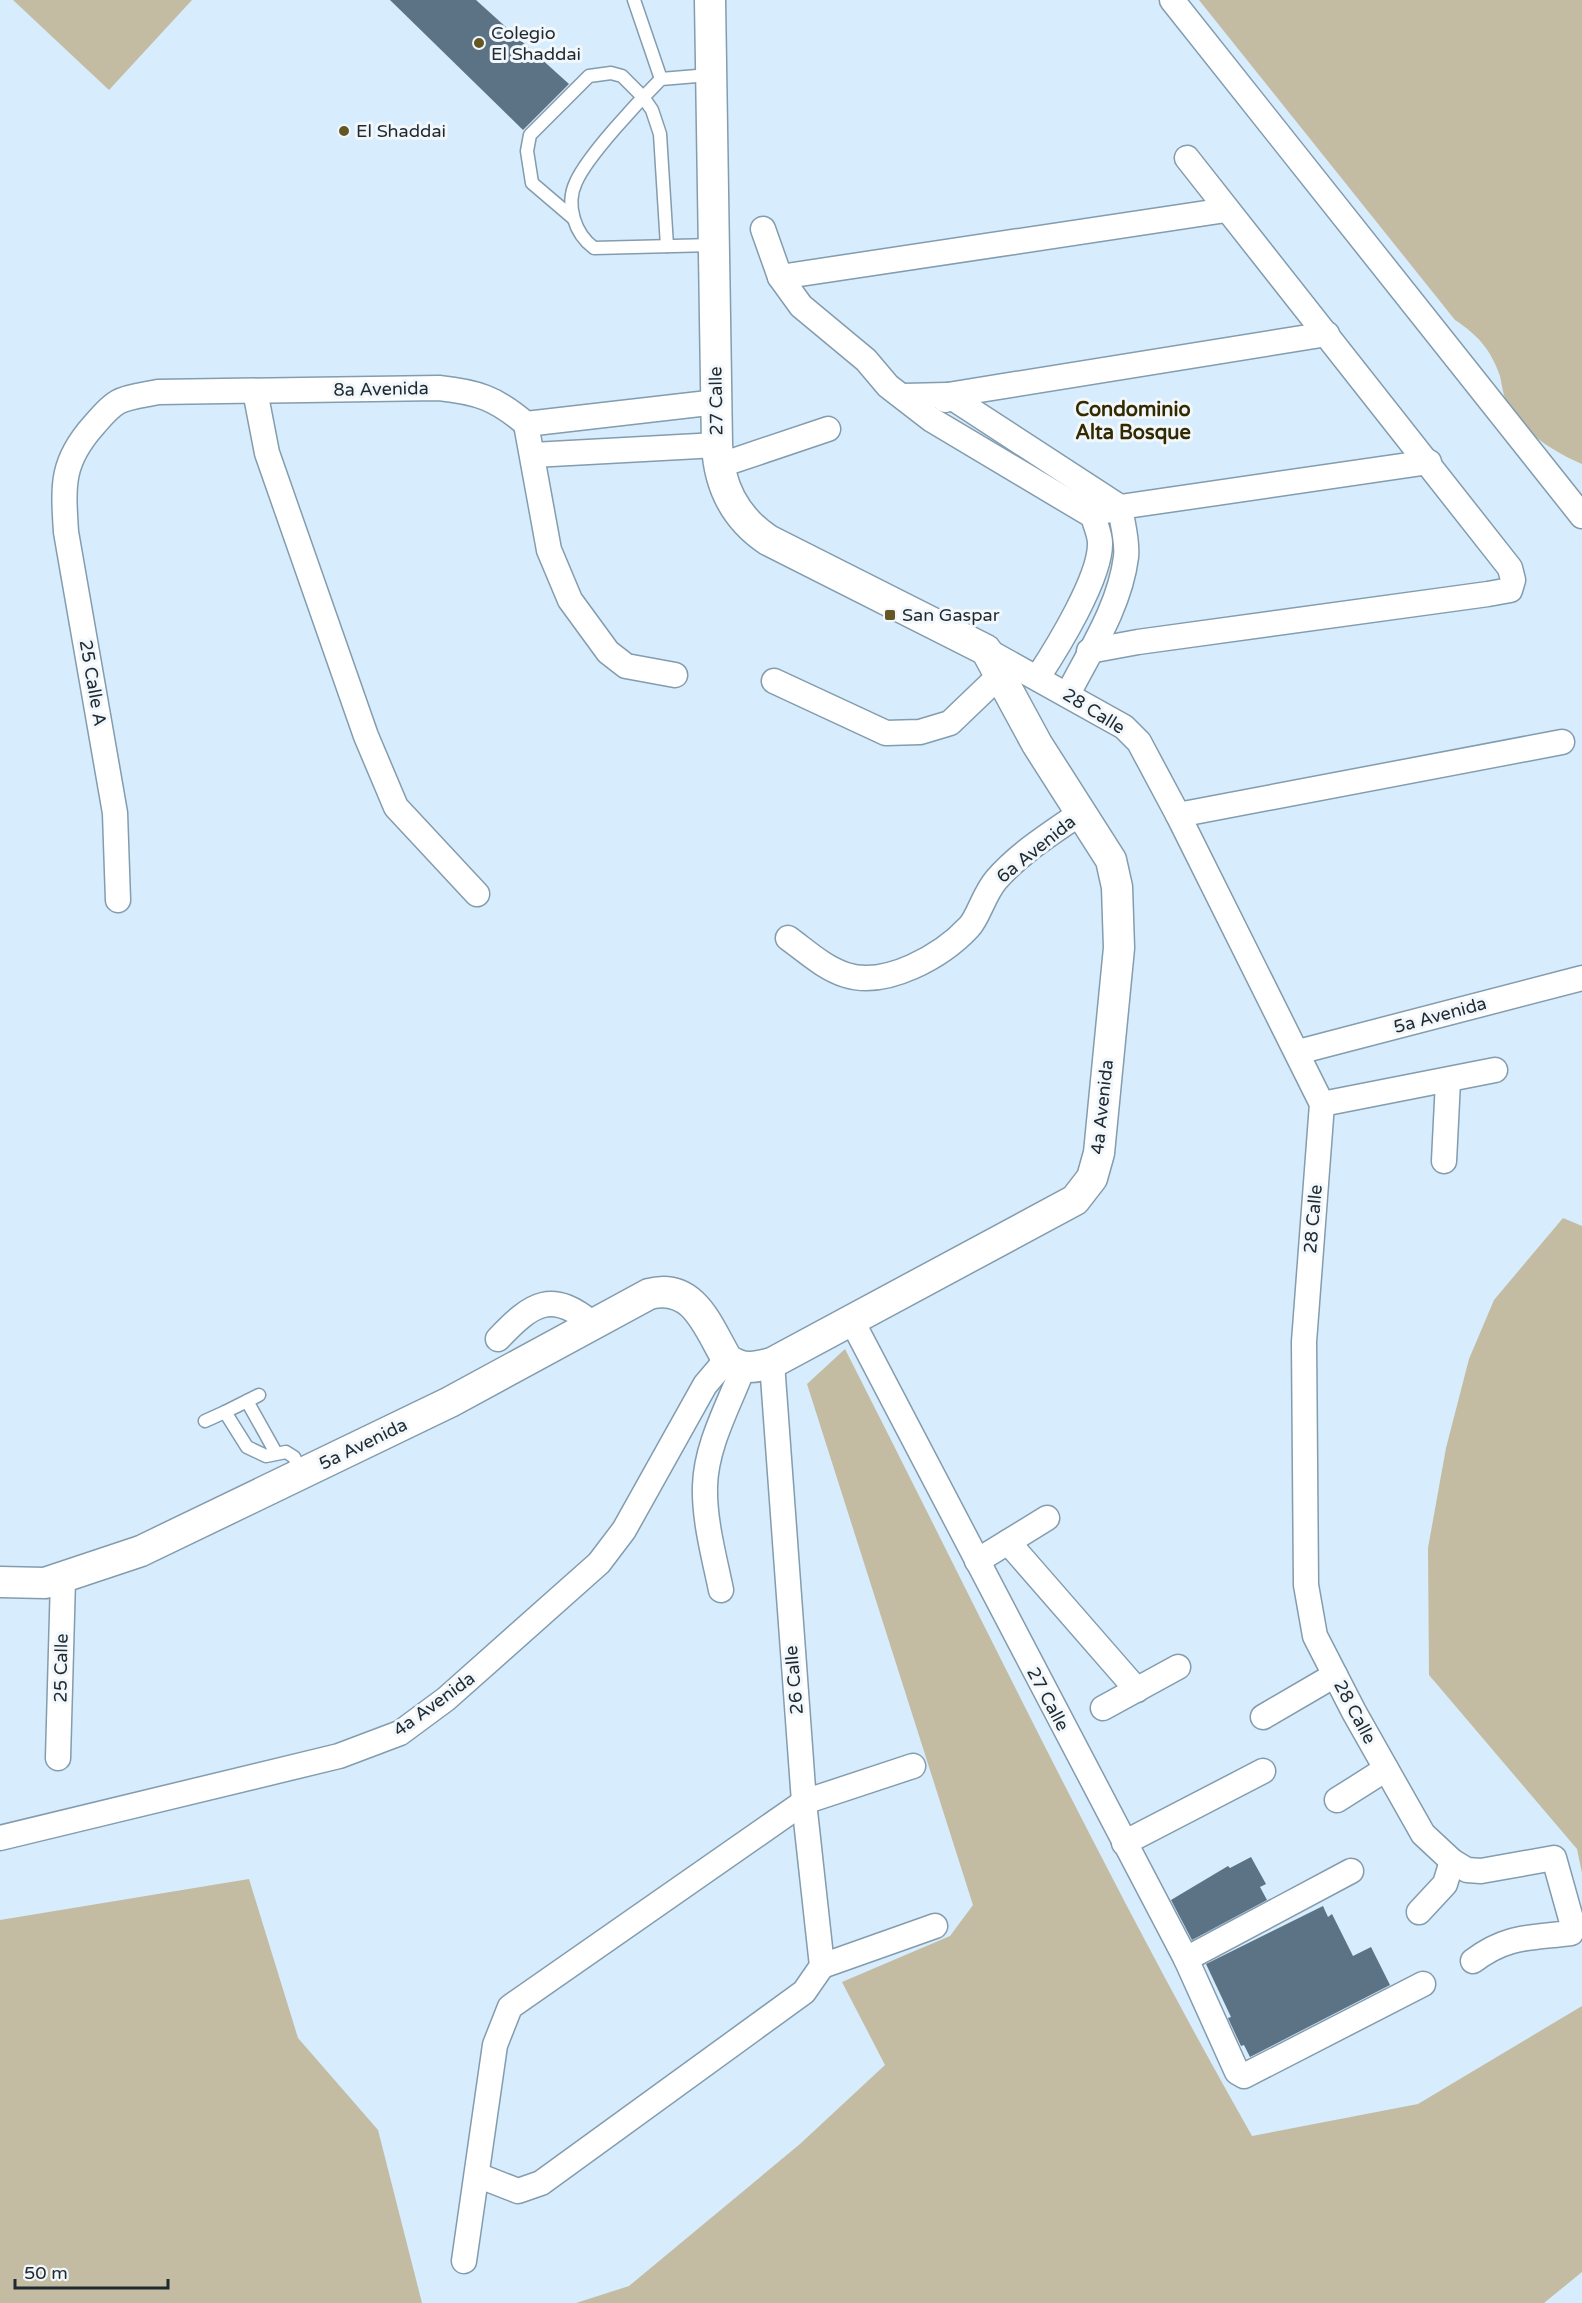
<svg xmlns="http://www.w3.org/2000/svg" width="1582" height="2303" viewBox="0 0 1582 2303" font-family="'Varela Round',sans-serif">
<style>
.green{fill:#c3bca2}
.building{fill:#5c7385}
.lines{fill:none;stroke-linecap:round;stroke-linejoin:round}
.service-casing{stroke:#839cae;stroke-width:15}
.minor-casing{stroke:#839cae;stroke-width:27}
.tertiary-casing{stroke:#839cae;stroke-width:33}
.service{stroke:#fff;stroke-width:12}
.minor{stroke:#fff;stroke-width:24}
.tertiary{stroke:#fff;stroke-width:30}
.poi-dot{fill:#645724;stroke:#f1f7fb;stroke-width:2}
.labels{text-anchor:middle;stroke-width:6;stroke-linejoin:round;paint-order:stroke}
.poi-label{font-size:18px;fill:#1f2930;stroke:#f1f7fb;text-anchor:start}
.street-label{font-size:18px;fill:#1f2930;stroke:#f1f7fb}
.neighbourhood-label{font-size:20px;font-weight:bold;fill:#342a00;stroke:#f1f7fb}
</style>
<rect width="100%" height="100%" fill="#d7ecfc"/>
<!-- green -->
<g class="green">
<path d="M13 0H192L109 90Z"/>
<path d="M1199 0H1582V464C1555 453 1520 431 1507 403 1503 395 1502 385 1500 376 1491 350 1478 335 1455 320Z"/>
<path d="M1563 1218 1582 1226V1873L1577 1849 1429 1675 1428 1548 1446 1448 1469 1359 1494 1300Z"/>
<path d="M845 1349C979 1612 1106 1879 1252 2136L1418 2104 1582 2006V2272L1544 2303H576L629 2286 800 2144 885 2065 842 1982 950 1936 973 1905 807 1384Z"/>
<path d="M249 1879 298 2038 378 2130 422 2303H0V1920Z"/>
</g>
<!-- building -->
<g class="building">
<path d="M390 0H476L569 84 523 130Z"/>
<path d="M1251 1857 1266 1884 1260 1887 1267 1900 1192 1940 1171 1900 1228 1866 1230 1868Z"/>
<path d="M1323 1906 1328 1917 1332 1914 1353 1956 1371 1947 1390 1985 1250 2057 1244 2045 1241 2046 1228 2018 1231 2017 1206 1964Z"/>
</g>
<g class="lines">
<!-- service casing -->
<g class="service-casing">
<g id="service">
<path d="M634 0 661 79"/>
<path d="M709 75 661 79C639 101 588 155 576 182 565 205 575 234 594 248L713 245"/>
<path d="M573 218 532 183 527 151 530 135 589 76 611 73 622 76 643 97 652 110 660 134 667 246"/>
<path d="M247 1401 276 1453"/>
<path d="M225 1412 259 1395"/>
<path d="M205 1421 225 1412 247 1447 266 1456 286 1452 294 1457 301 1473"/>
</g>
</g>
<!-- minor casing -->
<g class="minor-casing">
<g id="minor">
<path d="M1172 0 1582 516"/>
<path d="M763 229 780 277 801 306 866 360 888 386 932 420 1093 516C1095 524 1100 534 1100 543 1101 577 1057 648 1038 677"/>
<path d="M780 277 1226 210"/>
<path d="M255 391 267 453 366 736 396 807 477 894"/>
<path d="M903 396 948 395 1120 507C1122 522 1128 542 1126 557 1120 606 1090 651 1068 694"/>
<path d="M945 400 948 395 1327 334"/>
<path d="M526 424 549 550 570 600 608 652 626 666 675 675"/>
<path d="M533 455 717 445"/>
<path d="M718 466 828 429"/>
<path d="M1106 511 1120 507 1429 462"/>
<path d="M986 650 1124 727 1139 742 1178 815 1322 1104 1304 1342 1306 1585 1315 1636 1354 1712 1423 1834 1452 1861 1467 1870 1481 1871 1554 1858 1573 1926 1571 1933C1531 1938 1507 1935 1473 1961"/>
<path d="M1089 651 1138 642 1488 594 1510 590 1513 580 1510 568 1187 158"/>
<path d="M774 681 886 733 920 732 950 723 999 676"/>
<path d="M1178 815 1562 742"/>
<path d="M118 900 115 813 66 532C63 485 61 462 94 425 101 417 109 407 118 402 129 396 145 395 158 392L439 388C477 392 496 398 526 424L717 402"/>
<path d="M788 938C806 951 824 968 846 975 886 988 942 956 969 927 978 918 984 894 996 880 1019 853 1053 832 1082 812"/>
<path d="M1298 1052 1582 978"/>
<path d="M1322 1104 1495 1070"/>
<path d="M1444 1161 1448 1081"/>
<path d="M852 1321 1186 1959 1237 2072 1244 2076 1423 1984"/>
<path d="M498 1339C532 1303 552 1289 594 1325"/>
<path d="M1008 1542 1137 1690"/>
<path d="M977 1561 1047 1518"/>
<path d="M721 1590C714 1556 704 1520 705 1486 706 1445 729 1405 743 1368"/>
<path d="M1103 1708 1178 1667"/>
<path d="M1263 1717 1335 1675"/>
<path d="M58 1758 63 1579"/>
<path d="M1337 1800 1386 1769"/>
<path d="M0 1838 339 1756 400 1733 446 1699 599 1563 624 1530 705 1385 727 1359"/>
<path d="M1124 1843 1263 1771"/>
<path d="M1419 1912 1445 1884 1452 1861"/>
<path d="M1186 1959 1351 1871"/>
<path d="M822 1966 935 1926"/>
<path d="M477 2175 518 2191 541 2183 804 1992 822 1966 804 1802 772 1363"/>
<path d="M464 2261 495 2045 510 2007 804 1802 913 1766"/>
</g>
</g>
<!-- tertiary casing -->
<g class="tertiary-casing">
<path id="tertiary" d="M0 1582 45 1583 141 1551 450 1402 649 1294C694 1282 708 1327 727 1359 743 1370 754 1368 772 1363L1075 1200 1092 1178 1099 1153 1119 948 1117 887 1111 860 1037 744 986 650 768 540C734 517 719 486 717 445L710 0"/>
</g>
<!-- service -->
<use href="#service" class="service"/>
<!-- minor -->
<use href="#minor" class="minor"/>
<!-- tertiary -->
<use href="#tertiary" class="tertiary"/>
</g>
<!-- markers -->
<g class="poi-dot">
<circle cx="479" cy="43" r="6"/>
<circle cx="344" cy="131" r="6"/>
<rect x="884" y="609" width="12" height="12" rx="3"/>
</g>
<g class="labels">
<!-- poi labels -->
<g class="poi-label">
<text x="491" y="39">Colegio<tspan x="491" dy="21">El Shaddai</tspan></text>
<text x="356" y="137">El Shaddai</text>
<text x="902" y="621">San Gaspar</text>
</g>
<!-- street labels -->
<g class="street-label">
<text transform="translate(381 389) rotate(-1)" y="6">8a Avenida</text>
<text transform="translate(716 401) rotate(-91)" y="6">27 Calle</text>
<text transform="translate(93 683) rotate(80)" y="6">25 Calle A</text>
<text transform="translate(1094 711) rotate(32)" y="6">28 Calle</text>
<text transform="translate(1036 849) rotate(-39)" y="6">6a Avenida</text>
<text transform="translate(1440 1015) rotate(-15)" y="6">5a Avenida</text>
<text transform="translate(1102 1107) rotate(-84)" y="6">4a Avenida</text>
<text transform="translate(1313 1219) rotate(-85)" y="6">28 Calle</text>
<text transform="translate(363 1444) rotate(-26)" y="6">5a Avenida</text>
<text transform="translate(61 1668) rotate(-89)" y="6">25 Calle</text>
<text transform="translate(794 1680) rotate(-95)" y="6">26 Calle</text>
<text transform="translate(1048 1699) rotate(62)" y="6">27 Calle</text>
<text transform="translate(434 1704) rotate(-36)" y="6">4a Avenida</text>
<text transform="translate(1355 1712) rotate(62)" y="6">28 Calle</text>
</g>
<!-- neighbourhood labels -->
<g class="neighbourhood-label">
<text x="1133" y="416">Condominio<tspan x="1133" dy="23">Alta Bosque</tspan></text>
</g>
</g>
<!-- scale -->
<path d="M15 2279v9h153v-9" fill="none" stroke="#1f2930" stroke-width="3"/>
<text x="24" y="2279" font-size="18" fill="#1f2930" stroke="#f1f7fb" stroke-width="4.5" paint-order="stroke">50 m</text>
</svg>
